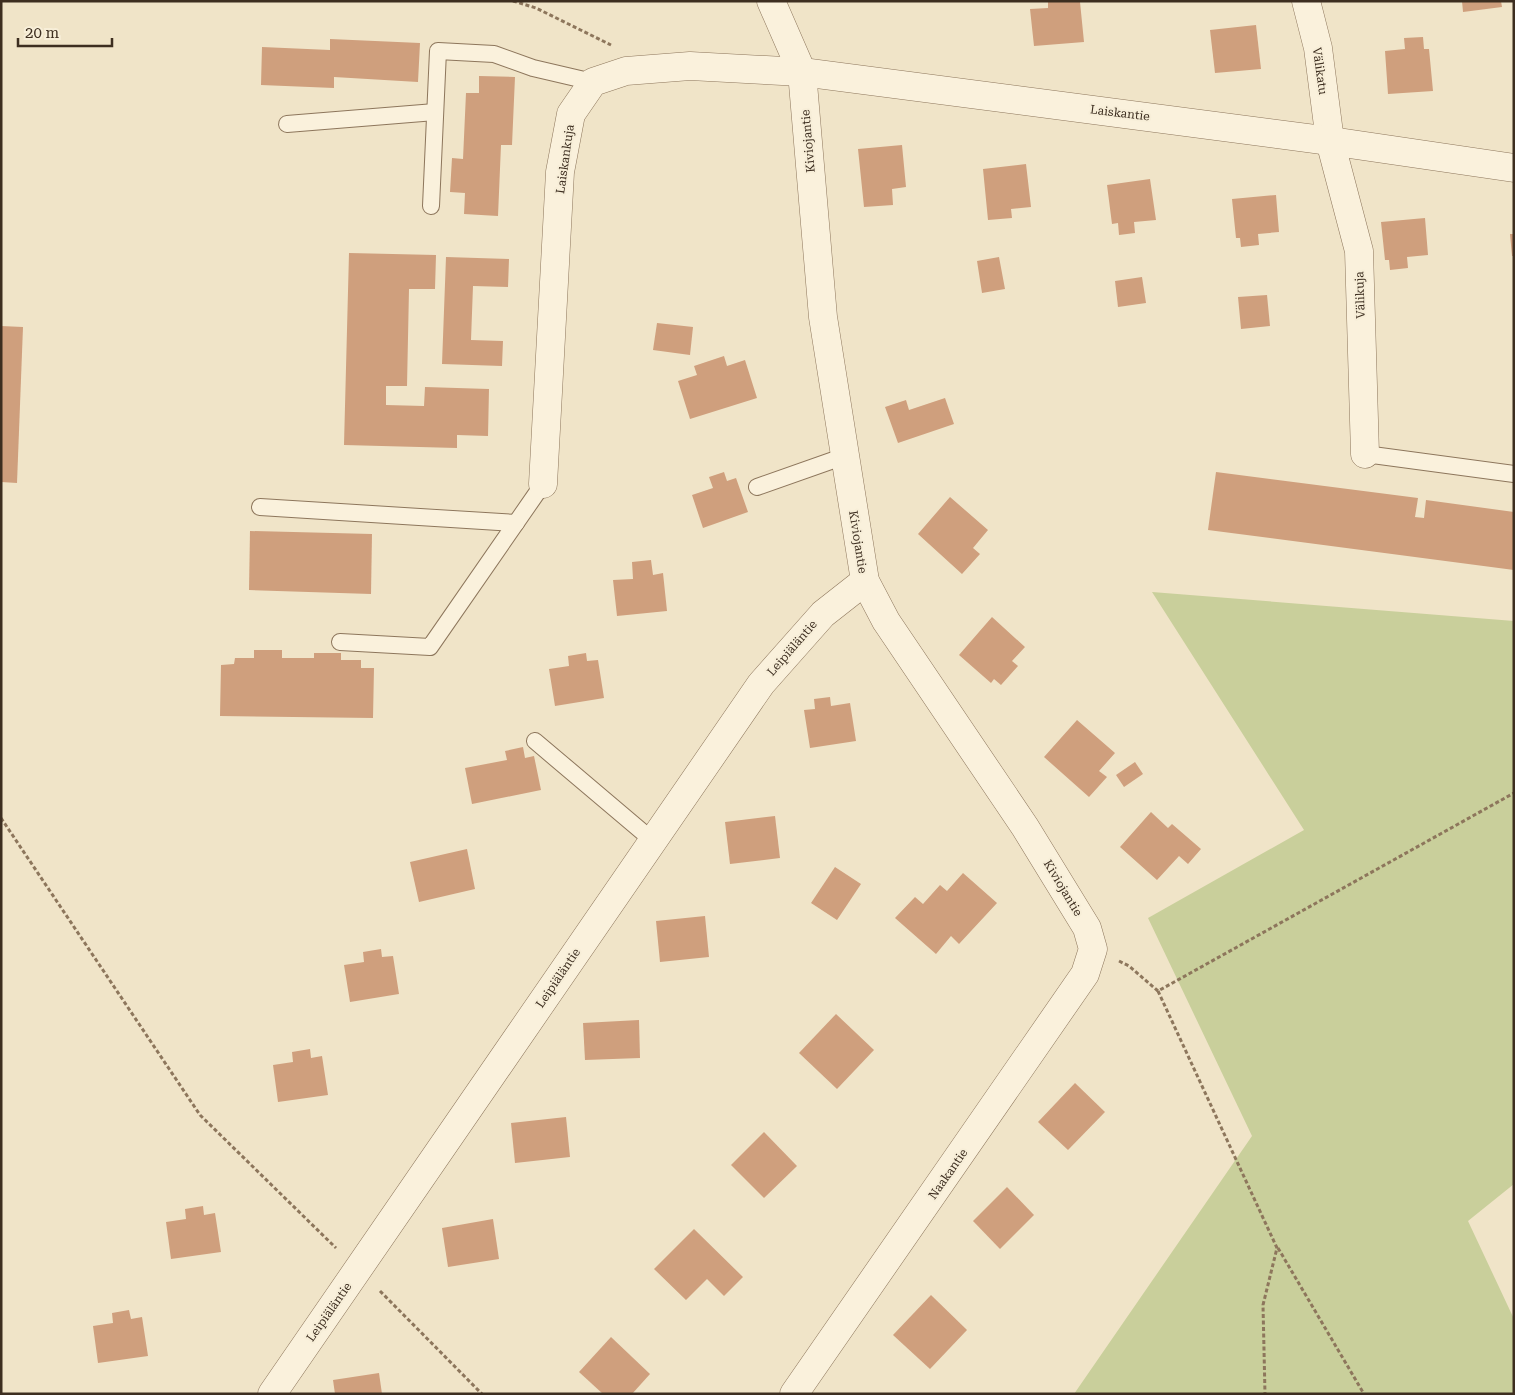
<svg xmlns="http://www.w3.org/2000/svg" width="1515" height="1395" viewBox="0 0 1515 1395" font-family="'Roboto Serif',serif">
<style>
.green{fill:#c9cf9b}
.building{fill:#cf9f7d}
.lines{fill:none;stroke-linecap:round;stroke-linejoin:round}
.lane-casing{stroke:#8d765c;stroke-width:18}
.street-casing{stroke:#8d765c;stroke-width:29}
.path{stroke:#8d765c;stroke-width:3;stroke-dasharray:4 2.5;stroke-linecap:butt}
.lane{stroke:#faf1dc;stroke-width:16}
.street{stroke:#faf1dc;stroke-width:28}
.labels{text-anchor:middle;stroke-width:4;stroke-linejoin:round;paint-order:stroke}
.street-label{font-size:12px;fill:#3d2e20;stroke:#f7eed8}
</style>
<rect width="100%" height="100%" fill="#f0e4c8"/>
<!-- green -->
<path class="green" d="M1152 592 1514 621V1184L1468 1221 1514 1319V1394H1074L1252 1136 1148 918 1304 830Z"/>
<!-- building -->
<g class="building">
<path d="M1048 1 1080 2 1084 42 1034 46 1030 9 1048 8Z"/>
<path d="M1462 1H1501L1502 7 1463 12Z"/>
<path d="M1256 25 1261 69 1215 73 1210 30Z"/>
<path d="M1423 37 1424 49H1429L1433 91 1388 94 1385 51 1405 49 1404 38Z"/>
<path d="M330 39 420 43 418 82 334 77V88L261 85 262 47 330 50Z"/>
<path d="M479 76 515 77 512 145H501L498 216 464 214 465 193 450 192 452 158 463 159 466 93H479Z"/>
<path d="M902 145 906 187 892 189 893 205 864 207 858 149Z"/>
<path d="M1026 164 1031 207 1011 209 1012 218 988 220 983 169Z"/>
<path d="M1150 179 1156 220 1134 222 1135 233 1119 235 1118 223 1112 224 1107 185Z"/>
<path d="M1276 195 1279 232 1258 234 1259 245 1241 247 1240 238H1236L1232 199Z"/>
<path d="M1425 218 1428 255 1407 257 1408 268 1390 270 1389 260H1385L1381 222Z"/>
<path d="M1510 234H1514V256H1512Z"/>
<path d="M349 253 436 255 435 289H409L407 386H386V405L424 406 425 387 489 389 488 436 457 435V448L344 445Z"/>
<path d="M446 257 509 259 508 287 473 286 471 340 503 341 502 366 442 364Z"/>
<path d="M999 257 1005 289 982 293 977 261Z"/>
<path d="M1142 277 1146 303 1118 307 1115 281Z"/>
<path d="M1267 295 1270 326 1241 329 1238 297Z"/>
<path d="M657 323 693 327 690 355 653 350Z"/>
<path d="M1 326 23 327 17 483 1 482Z"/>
<path d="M724 356 727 366 745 360 757 398 690 419 678 381 697 375 694 366Z"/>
<path d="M945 398 954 424 898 443 885 407 906 400 909 410Z"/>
<path d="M724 472 727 481 736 478 748 512 703 528 692 495 713 488 709 477Z"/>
<path d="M1216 472 1418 498 1415 517 1424 518 1426 500 1514 512V570L1208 530Z"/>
<path d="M950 497 988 530 973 548 980 554 962 574 918 534Z"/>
<path d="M250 531 372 534 371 594 249 590Z"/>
<path d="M651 560 653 575 663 573 667 611 617 616 613 580 633 579 632 562Z"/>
<path d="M992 617 1025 647 1012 661 1018 666 1001 685 994 679 991 683 959 655Z"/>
<path d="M254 650H282V658H314V653H341V660H361V668H374L373 718 220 716 221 665 234 664 235 658H254Z"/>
<path d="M586 653 587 661 598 660 604 698 555 706 549 669 569 666 568 656Z"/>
<path d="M830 697 831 706 850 703 856 741 810 748 804 710 815 709 814 699Z"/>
<path d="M1077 720 1115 753 1099 771 1107 777 1089 797 1044 757Z"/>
<path d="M523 747 525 758 534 756 541 790 472 804 465 768 507 760 505 751Z"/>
<path d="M1135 762 1143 774 1124 787 1116 775Z"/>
<path d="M1151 812 1168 828 1172 824 1201 849 1188 864 1179 856 1157 880 1120 847Z"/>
<path d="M775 816 780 858 730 864 725 822Z"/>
<path d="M467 849 475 889 419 902 410 862Z"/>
<path d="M835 867 861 884 837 920 811 903Z"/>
<path d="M963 873 997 903 959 944 951 936 936 954 895 918 915 897 923 904 940 885 947 891Z"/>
<path d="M705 916 709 957 660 962 656 921Z"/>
<path d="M381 949 382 957 393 956 399 994 350 1002 344 965 364 962 363 952Z"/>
<path d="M836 1014 874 1050 837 1089 799 1053Z"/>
<path d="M639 1020 640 1058 585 1060 583 1023Z"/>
<path d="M310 1049 311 1058 322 1056 328 1095 278 1102 273 1065 293 1062 292 1052Z"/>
<path d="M1075 1083 1105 1112 1068 1150 1038 1122Z"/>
<path d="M566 1117 570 1157 515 1163 511 1123Z"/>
<path d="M764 1132 797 1166 764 1198 731 1165Z"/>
<path d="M1007 1187 1034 1215 1000 1249 973 1221Z"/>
<path d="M203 1206 204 1215 215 1213 221 1252 171 1259 166 1222 186 1219 185 1209Z"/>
<path d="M493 1219 499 1259 448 1267 442 1228Z"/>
<path d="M694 1229 743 1277 724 1296 707 1279 686 1300 654 1269Z"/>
<path d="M931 1295 967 1330 930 1369 893 1335Z"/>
<path d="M129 1310 131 1319 142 1317 148 1356 98 1363 93 1326 113 1323 112 1313Z"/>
<path d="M611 1337 650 1374 632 1394H603L579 1372Z"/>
<path d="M379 1373 382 1394H335L333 1380Z"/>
</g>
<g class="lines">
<!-- lane casing -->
<g class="lane-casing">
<g id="lane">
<path d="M287 124 435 112"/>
<path d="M431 206 438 51 494 54 533 68 593 82"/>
<path d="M1365 454 1514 474"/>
<path d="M757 487 845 456"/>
<path d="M260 507 516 523"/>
<path d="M340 642 430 647 543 484"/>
<path d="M535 741 652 840"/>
</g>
</g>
<!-- street casing -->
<g class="street-casing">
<g id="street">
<path d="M771 1 802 72 823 317 865 581 886 621 1025 827 1087 928 1093 949 1085 974 794 1394"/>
<path d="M1306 1 1318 48 1330 141 1359 251 1365 454"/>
<path d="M543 484 560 172 571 114 593 82 626 71 690 66 802 72 1330 141 1514 168"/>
<path d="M272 1394 761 684 823 614 865 581"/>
</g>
</g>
<!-- path -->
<g class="path">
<path d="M513 1 536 8 611 45"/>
<path d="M1 818 200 1115 336 1248"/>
<path d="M1119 961 1129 966 1158 991 1514 793"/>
<path d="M1158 991 1277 1248 1263 1305 1265 1394"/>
<path d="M1278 1248 1364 1394"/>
<path d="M380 1291 482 1394"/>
</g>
<!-- lane -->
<use href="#lane" class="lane"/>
<!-- street -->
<use href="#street" class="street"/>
</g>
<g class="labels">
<!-- street labels -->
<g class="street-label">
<text transform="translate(1320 71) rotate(82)" y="4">Välikatu</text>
<text transform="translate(1120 113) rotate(7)" y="4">Laiskantie</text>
<text transform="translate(808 141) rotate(-95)" y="4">Kiviojantie</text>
<text transform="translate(565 159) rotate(-82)" y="4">Laiskankuja</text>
<text transform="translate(1360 295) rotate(-92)" y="4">Välikuja</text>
<text transform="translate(858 542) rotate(81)" y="4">Kiviojantie</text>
<text transform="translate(792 648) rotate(-49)" y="4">Leipiäläntie</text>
<text transform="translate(1063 888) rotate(59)" y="4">Kiviojantie</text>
<text transform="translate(558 978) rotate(-56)" y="4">Leipiäläntie</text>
<text transform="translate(948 1174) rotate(-55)" y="4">Naakantie</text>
<text transform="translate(329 1312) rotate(-55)" y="4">Leipiäläntie</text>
</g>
</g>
<!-- border -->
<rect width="1515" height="1395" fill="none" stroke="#3d2e20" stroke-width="5"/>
<!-- scale -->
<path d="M18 38v8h94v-8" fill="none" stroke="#3d2e20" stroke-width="2.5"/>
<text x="25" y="38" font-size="15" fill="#3d2e20" stroke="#f7eed8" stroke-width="4" paint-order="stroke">20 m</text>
</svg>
